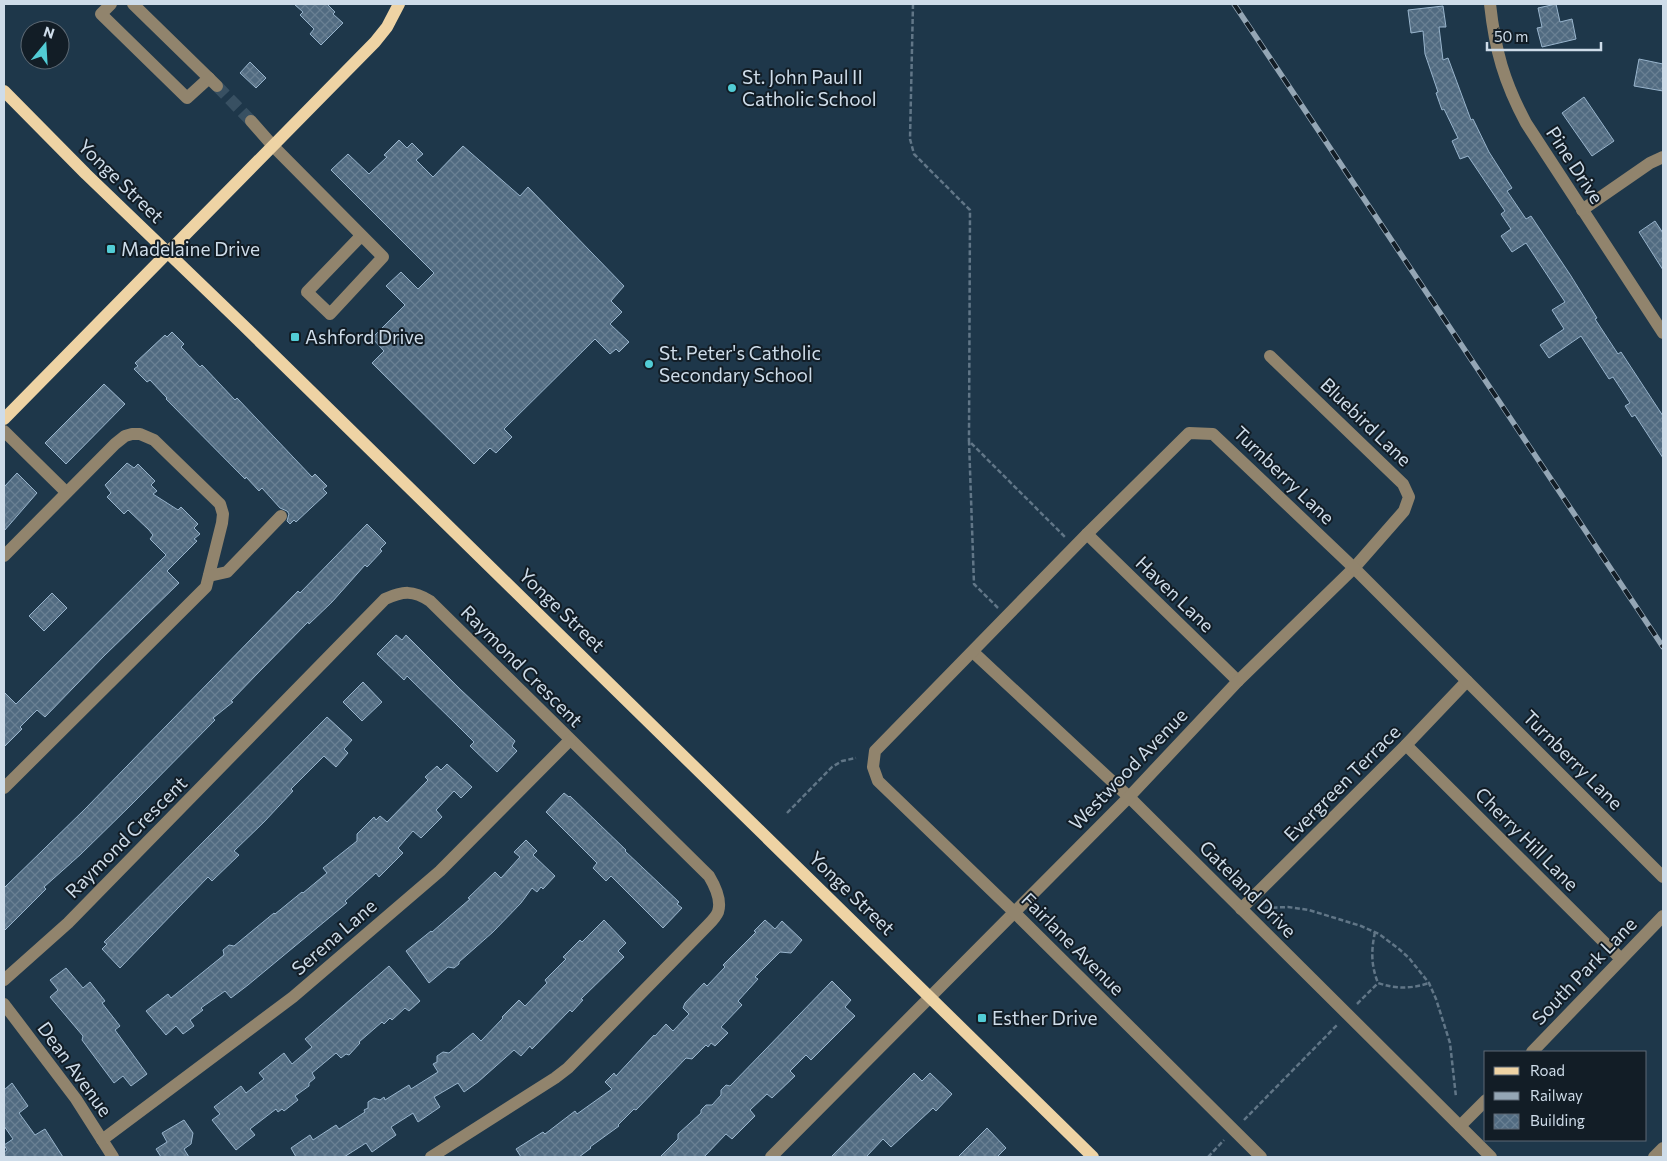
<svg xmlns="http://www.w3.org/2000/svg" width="1667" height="1161" viewBox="0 0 1667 1161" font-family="Commissioner,sans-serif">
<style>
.building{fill:url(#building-cross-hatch);stroke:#98b4cc}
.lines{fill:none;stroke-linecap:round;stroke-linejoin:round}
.minor-tunnel{stroke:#385062;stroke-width:12;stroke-dasharray:12 6;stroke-linecap:butt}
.path{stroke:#617687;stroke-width:2.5;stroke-dasharray:5 2.5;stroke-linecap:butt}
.minor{stroke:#91846d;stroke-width:12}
.major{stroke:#eed3a4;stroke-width:12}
.rail-casing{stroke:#94a6b5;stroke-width:5.5}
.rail{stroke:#121d26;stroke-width:4;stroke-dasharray:11;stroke-linecap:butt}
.poi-dot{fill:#52ccd5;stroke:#121d26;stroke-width:2}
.labels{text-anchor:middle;stroke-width:4;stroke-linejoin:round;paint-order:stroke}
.poi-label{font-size:19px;fill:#cedce9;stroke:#121d26;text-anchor:start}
.street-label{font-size:19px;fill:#cedce9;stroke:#121d26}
</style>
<defs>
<pattern id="building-cross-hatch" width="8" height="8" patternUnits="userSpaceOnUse" patternTransform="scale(1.25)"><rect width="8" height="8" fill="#516b81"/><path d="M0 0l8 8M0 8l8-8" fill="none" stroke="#698093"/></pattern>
</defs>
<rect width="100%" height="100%" fill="#1e374a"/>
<!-- building -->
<g class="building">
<path d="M294 4H327L335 12 333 14 343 23 321 45 310 34 314 29 300 15 303 12Z"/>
<path d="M1556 4 1560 22 1572 19 1576 39 1542 47 1537 28 1542 27 1538 8Z"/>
<path d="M1443 6 1446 27H1439L1443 60 1448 58 1471 120 1473 119 1489 152 1512 188 1507 191 1526 219 1531 216 1571 276 1597 318 1595 319 1618 354 1621 352 1663 416V458L1635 415 1632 417 1625 406 1630 403 1613 377 1609 379 1581 336 1549 358 1540 345 1564 329 1552 310 1565 302 1526 243 1512 252 1501 236 1511 229 1501 214 1505 211 1468 156 1460 159 1452 141 1458 138 1444 109 1442 110 1436 93 1438 92 1425 54 1423 31 1411 33 1408 10Z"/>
<path d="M1639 59 1663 64V91L1634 86Z"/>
<path d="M250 62 266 78 256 88 240 73Z"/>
<path d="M1584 97 1614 141 1592 156 1562 113Z"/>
<path d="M399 140 407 148 412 143 423 154 416 160 433 177 463 146 520 196 528 187 624 286 611 301 622 312 610 324 629 342 619 352 616 349 610 354 595 339 504 429 512 437 496 453 490 448 474 464 372 363 384 351 372 338 405 305 386 286 401 272 418 289 434 273 331 170 348 154 369 174 387 157 384 155Z"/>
<path d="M1655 221 1663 233V270L1639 232Z"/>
<path d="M172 332 184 344 181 347 200 367 202 365 235 400 237 398 312 477 315 474 327 486 323 489 327 493 296 522 294 520 290 524 287 521 289 514 287 511 280 508 262 488 259 491 246 477 245 479 166 399 167 398 150 380 147 382 134 369 138 366 135 363 165 335 167 337Z"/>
<path d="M104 384 125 404 66 464 45 443Z"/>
<path d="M127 463 134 468 138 464 155 481 151 485 157 491 153 494 178 510 181 507 198 524 194 528 200 534 194 539 197 541 167 571 179 583 104 656 45 717 37 710 20 727 22 729 4 747V692L16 704 166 555 150 539 153 535 149 530 128 510 124 514 107 497 111 493 105 485Z"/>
<path d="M17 473 37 493 4 531V487Z"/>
<path d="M367 524 386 543 380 549 382 551 367 567 365 565 332 602 309 624 308 622 257 674 231 701 233 702 213 718 215 720 132 804 81 854 44 887 46 889 4 931V888L85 809 298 591 300 593Z"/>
<path d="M52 593 67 608 44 631 29 616Z"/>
<path d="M396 635 402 640 406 635 460 689 515 741 512 746 517 751 497 772 470 746 474 742 458 726 407 676 404 680 377 654Z"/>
<path d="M363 682 382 702 362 721 343 702Z"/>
<path d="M327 717 352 740 344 749 348 753 336 767 324 756 291 789 293 791 264 822 234 851 239 855 212 881 208 877 120 968 102 949 107 944 104 942Z"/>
<path d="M447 764 472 787 461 798 454 791 436 810 442 817 421 838 413 831 398 848 403 853 379 877 376 873 345 901 347 903 248 985 231 998 225 991 201 1008 203 1010 190 1020 194 1026 183 1034 176 1026 166 1035 146 1011 168 994 171 998 224 955 223 950 229 945 234 946 274 913 275 914 302 892 303 893 327 873 323 868 357 841V834L374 817 376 820 380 816 387 822 428 780 425 777 437 766 441 770Z"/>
<path d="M564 793 569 797 570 796 626 850 625 851 679 902 677 904 682 908 663 928 611 876 606 881 593 868 597 863 546 812Z"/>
<path d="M526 840 537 851 533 855 555 876 543 889 541 887 537 892 532 888 521 903 493 932 459 962V964L454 968 448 967 429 983 406 951 431 931 432 932 470 899 468 898 495 872 501 878 520 857 514 852Z"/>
<path d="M604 920 626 943 618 951 624 957 581 999 583 1000 572 1012 570 1010 532 1049 530 1046 521 1056 514 1050 478 1082 464 1092 458 1083 434 1097 440 1107 418 1122 413 1113 391 1127 396 1135 372 1152 366 1143 344 1157H296L291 1148 310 1135 313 1140 336 1125 339 1129 365 1112 364 1110 368 1108V1102L374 1098 380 1100 384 1097 385 1100 409 1085 411 1089 438 1072 433 1064 437 1062V1056L443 1052 449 1053 473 1033 481 1041 503 1018 502 1017 519 1000 525 1006 547 983 545 980 566 959 563 957 580 940 582 942Z"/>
<path d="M765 920 775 929 782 921 802 940 791 953 780 952 755 977 758 979 738 1001 742 1005 721 1027 728 1033 715 1046 711 1043 708 1047 706 1045 692 1059 686 1058 636 1110 634 1109 618 1125 619 1126 590 1147 591 1148 579 1157H521L516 1149 543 1132 545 1134 575 1111 577 1114 612 1089 605 1082 614 1073 616 1076 654 1035 655 1036 666 1024 673 1031 689 1014 683 1008 685 1003 704 983 707 986 725 967 723 965 756 932 754 931Z"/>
<path d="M389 966 420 1001 409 1011 405 1008 392 1020 390 1018 384 1024 382 1022 359 1042 360 1043 349 1055 346 1054 341 1058 336 1053 312 1073 315 1078 309 1083V1086L295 1096 298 1100 284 1111 282 1109 278 1112 276 1109 250 1129 255 1135 236 1150 212 1120 220 1114 214 1107 241 1086 246 1093 264 1079 259 1073 284 1053 292 1064 312 1047 305 1039Z"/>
<path d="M66 968 83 988 90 982 105 1001 102 1003 120 1026 115 1030 147 1074 131 1086 123 1076 114 1083 82 1040 83 1036 50 997 58 990 50 980Z"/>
<path d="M832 981 851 1000 845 1007 855 1016 811 1060 806 1055 790 1071 795 1076 772 1098 767 1094 750 1110 755 1116 732 1139 726 1134 704 1157H660L678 1139V1134L701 1113V1110L706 1105H712L721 1095V1090L726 1085 730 1086Z"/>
<path d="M914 1073 922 1081 930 1073 952 1094 936 1111 933 1108 891 1147 883 1139 866 1157H831Z"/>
<path d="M12 1083 28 1106 19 1113 35 1135 45 1129 63 1157H4V1152L7 1150 4 1145 13 1139 4 1126V1090Z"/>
<path d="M184 1120 193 1133 191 1144 184 1149 189 1157H161L156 1149 167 1142 162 1133Z"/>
<path d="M987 1128 1006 1148 997 1157H958Z"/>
</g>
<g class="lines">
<!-- minor-tunnel -->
<path class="minor-tunnel" d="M217 86 251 121"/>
<!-- path -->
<g class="path">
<path d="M913 4 910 139 914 154 970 210 969 441"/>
<path d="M998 608 974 584 969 441 1065 537"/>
<path d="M787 813 832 767 842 761 856 758"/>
<path d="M1265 908 1288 907 1309 910 1361 926 1379 934 1399 949 1409 958 1429 983 1436 999 1450 1043 1456 1097"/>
<path d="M1375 932C1371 951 1371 965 1378 983"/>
<path d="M1357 1004 1378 983C1396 989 1411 989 1429 983"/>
<path d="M1244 1120 1338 1024"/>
<path d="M1208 1157 1224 1140"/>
</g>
<!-- minor -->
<g class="minor">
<path d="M111 4 101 14 187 98 209 78"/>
<path d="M133 4 217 86"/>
<path d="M1490 4C1495 50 1504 82 1526 123L1663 333"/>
<path d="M251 121 273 146 383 257 330 314 307 292 361 236"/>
<path d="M1582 210 1650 163 1663 157"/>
<path d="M4 431 66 492"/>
<path d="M1087 534 1238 681"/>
<path d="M4 556 115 444 125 436 132 434H140L154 440 220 504 223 514 222 523 206 587 4 788"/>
<path d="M209 576 227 572 281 516"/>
<path d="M973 652 1129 797 1491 1157"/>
<path d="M1406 745 1621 959"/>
<path d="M1241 909 1406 745 1467 681"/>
<path d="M4 980 68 923 385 599C403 591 413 590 430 601L709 876C715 886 722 900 718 912 716 917 711 922 708 925L568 1068 555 1078 431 1157"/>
<path d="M4 1004 76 1099 113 1157"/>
<path d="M1532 1052 1663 916"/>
<path d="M1460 1126 1486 1100"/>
<path d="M102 1140 293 997 440 871 570 740"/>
<path d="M771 1157 1129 797 1238 681 1354 568 1404 511 1409 497 1403 484 1270 356"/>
<path d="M1261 1157 1014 912 878 781 873 767 875 751 1087 534 1189 433 1213 434 1354 568 1663 877"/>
<path d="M1654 1157 1663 1148"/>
</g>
<!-- major -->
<g class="major">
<path d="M4 91 86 174 242 324 1093 1157"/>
<path d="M4 419 375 42 387 27 399 4"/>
</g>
<!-- rail casing -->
<g class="rail-casing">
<path id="rail" d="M1234 4 1663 647"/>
</g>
<!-- rail -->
<use href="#rail" class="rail"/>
</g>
<!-- markers -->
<g class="poi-dot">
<circle cx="732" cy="88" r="5"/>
<rect x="106" y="244" width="10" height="10" rx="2.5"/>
<rect x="290" y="332" width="10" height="10" rx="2.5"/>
<circle cx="649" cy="364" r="5"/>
<rect x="977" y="1013" width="10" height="10" rx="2.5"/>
</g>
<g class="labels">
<!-- poi labels -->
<g class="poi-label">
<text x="742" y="84">St. John Paul II<tspan x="742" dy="22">Catholic School</tspan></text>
<text x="121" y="256">Madelaine Drive</text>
<text x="305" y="344">Ashford Drive</text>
<text x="659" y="360">St. Peter's Catholic<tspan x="659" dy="22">Secondary School</tspan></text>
<text x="992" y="1025">Esther Drive</text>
</g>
<!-- street labels -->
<g class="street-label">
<text transform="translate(1575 165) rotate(57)" y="7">Pine Drive</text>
<text transform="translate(121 181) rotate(44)" y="7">Yonge Street</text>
<text transform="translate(1366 422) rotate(44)" y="7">Bluebird Lane</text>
<text transform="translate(1284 475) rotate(44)" y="7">Turnberry Lane</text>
<text transform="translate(1175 594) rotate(44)" y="7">Haven Lane</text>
<text transform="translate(562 610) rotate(44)" y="7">Yonge Street</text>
<text transform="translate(522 666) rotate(45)" y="7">Raymond Crescent</text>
<text transform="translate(1573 760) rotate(45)" y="7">Turnberry Lane</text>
<text transform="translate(1128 769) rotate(-46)" y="7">Westwood Avenue</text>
<text transform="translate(1342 783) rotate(-45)" y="7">Evergreen Terrace</text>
<text transform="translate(126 837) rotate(-45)" y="7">Raymond Crescent</text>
<text transform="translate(1527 839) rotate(45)" y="7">Cherry Hill Lane</text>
<text transform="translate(1248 889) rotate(45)" y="7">Gateland Drive</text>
<text transform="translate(852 893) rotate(44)" y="7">Yonge Street</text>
<text transform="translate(334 937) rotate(-41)" y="7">Serena Lane</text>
<text transform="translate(1073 944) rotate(45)" y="7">Fairlane Avenue</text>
<text transform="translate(1584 971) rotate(-46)" y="7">South Park Lane</text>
<text transform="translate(75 1069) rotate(54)" y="7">Dean Avenue</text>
</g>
</g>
<!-- border -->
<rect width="1667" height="1161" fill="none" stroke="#cedce9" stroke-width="10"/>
<!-- legend -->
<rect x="1484" y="1051" width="162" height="90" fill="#121d26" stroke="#5d6974"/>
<rect x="1494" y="1067" width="25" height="8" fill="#eed3a4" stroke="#5d6974"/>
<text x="1530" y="1076" font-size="15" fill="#cedce9">Road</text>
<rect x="1494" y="1092" width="25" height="8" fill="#94a6b5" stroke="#5d6974"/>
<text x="1530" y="1101" font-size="15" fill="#cedce9">Railway</text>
<rect x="1494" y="1114" width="25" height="15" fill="url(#building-cross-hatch)" stroke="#5d6974"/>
<text x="1530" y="1126" font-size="15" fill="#cedce9">Building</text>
<!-- north arrow -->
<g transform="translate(45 45) rotate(18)"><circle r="24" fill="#121d26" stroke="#5d6974"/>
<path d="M0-4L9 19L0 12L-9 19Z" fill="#52ccd5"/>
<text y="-8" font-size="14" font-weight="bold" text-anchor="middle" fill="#cedce9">N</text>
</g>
<!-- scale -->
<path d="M1487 42v8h114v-8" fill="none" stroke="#cedce9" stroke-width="2.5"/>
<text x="1494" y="42" font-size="15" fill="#cedce9" stroke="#121d26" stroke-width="4" paint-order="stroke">50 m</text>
</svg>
